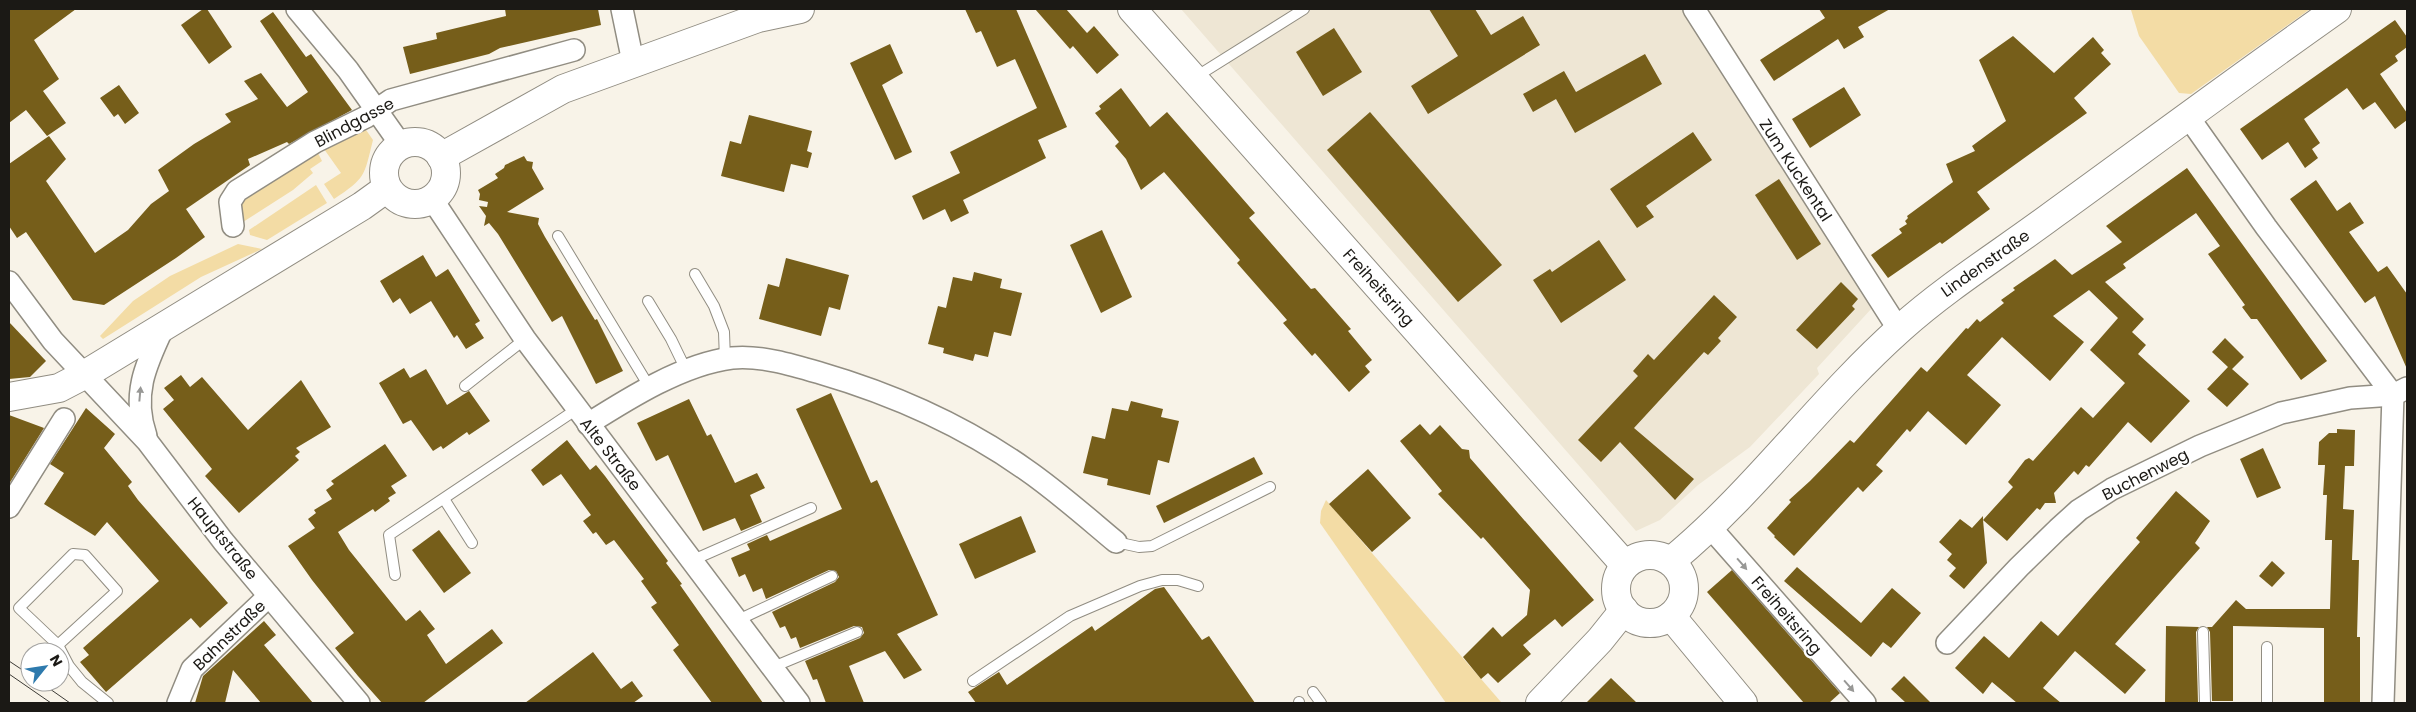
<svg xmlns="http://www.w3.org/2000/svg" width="2416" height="712" viewBox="0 0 2416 712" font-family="Poppins,sans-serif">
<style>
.built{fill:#eee6d4}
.green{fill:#f3dca5}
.building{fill:#765e1a}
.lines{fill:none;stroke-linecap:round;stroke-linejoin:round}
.lane-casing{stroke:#918d82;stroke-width:12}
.street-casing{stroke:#918d82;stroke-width:24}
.secondary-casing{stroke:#918d82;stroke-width:30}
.lane{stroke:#fff;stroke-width:10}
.street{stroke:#fff;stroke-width:21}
.secondary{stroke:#fff;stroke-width:28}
.tram{stroke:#3c3a35;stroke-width:1}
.oneway{fill:#989896}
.labels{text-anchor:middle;stroke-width:5;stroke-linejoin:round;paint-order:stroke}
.street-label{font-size:16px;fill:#1b1915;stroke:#fff}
</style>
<rect width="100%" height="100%" fill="#f8f3e8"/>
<!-- built -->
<path class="built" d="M1181 9H1682L1871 302 1872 308 1817 368 1819 374 1750 447 1698 485 1660 520 1636 531Z"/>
<!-- green -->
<g class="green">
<path d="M2310 9 2191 94 2179 93 2139 36 2131 10Z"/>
<path d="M364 127 373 140C364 176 366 178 334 199L324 184 341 173 324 149Z"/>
<path d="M318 153 322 161 310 169 313 173 293 190 243 222 239 215 243 201Z"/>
<path d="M316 185 327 203 267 240 250 235 249 230Z"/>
<path d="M238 244 262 249 201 277 103 339 100 336 133 301 170 276Z"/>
<path d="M1326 500 1501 702 1499 703H1446L1320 523 1321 511Z"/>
</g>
<!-- building -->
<g class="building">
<path d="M9 9H76L34 40 59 79 43 91 66 123 47 136 26 110 9 123Z"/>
<path d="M203 9H207L232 47 209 64 181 25Z"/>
<path d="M505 9H598L601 25 500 48 489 54 410 74 403 47 437 39 436 33 506 16Z"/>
<path d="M965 9H1016L1067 127 1038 140 1046 158 963 200 969 213 951 222 945 209 923 220 912 196 960 173 950 152 1037 108 1015 59 997 67 981 31 976 33Z"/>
<path d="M1035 9H1066L1087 33 1094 26 1119 55 1097 74 1073 46 1070 49Z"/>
<path d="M1429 9H1475L1491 35 1523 16 1540 45 1428 114 1411 86 1458 56Z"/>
<path d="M1819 9H1890L1858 27 1864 37 1844 49 1838 39 1774 81 1760 60 1825 18Z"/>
<path d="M273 12 306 57 311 54 352 110 289 144 287 142 248 159 250 165 186 209 205 237 176 258 104 305 73 300 26 232 17 238 9 226V164L49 136 66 159 46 181 95 253 128 230 151 204 169 191 158 170 194 144 231 122 225 114 258 99 244 81 261 73 287 107 308 92 260 21Z"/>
<path d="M2395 20 2407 37V47L2395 56 2398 61 2380 74 2407 113V120L2395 129 2375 102 2363 110 2347 88 2304 119 2320 143 2312 149 2318 158 2305 168 2288 142 2262 160 2240 129Z"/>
<path d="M1334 28 1362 72 1323 96 1296 52Z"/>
<path d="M2013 36 2054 73 2093 37 2104 50 2101 53 2111 64 2074 98 2087 113 1977 192 1990 209 1942 244 1940 242 1888 278 1871 255 1902 233 1899 229 1907 224 1905 221 1908 218 1907 216 1953 182 1946 164 1975 151 1972 146 2006 121 1979 60Z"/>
<path d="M890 44 903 73 882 85 912 152 895 160 850 63Z"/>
<path d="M1645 54 1662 84 1575 133 1556 99 1533 112 1523 94 1564 71 1576 92Z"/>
<path d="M119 85 139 113 125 124 118 114 114 117 100 98Z"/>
<path d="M1844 87 1861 115 1810 148 1792 119Z"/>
<path d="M1121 88 1150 127 1167 112 1255 213 1249 218 1311 289 1315 288 1351 329 1348 331 1372 360 1365 366 1370 372 1349 392 1315 353 1312 356 1283 323 1287 320 1237 263 1240 260 1164 172 1141 190 1126 159 1115 146 1119 142 1095 113 1101 109 1099 106Z"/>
<path d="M1370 112 1502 265 1458 302 1327 150Z"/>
<path d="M749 115 812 131 807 151 812 153 808 168 791 164 784 192 721 176 730 141 741 144Z"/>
<path d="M1693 132 1712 160 1646 206 1654 217 1637 228 1610 189Z"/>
<path d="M524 156 527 161 533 162 532 168 544 189 507 212 539 218 538 224 545 237 595 320 597 319 623 371 596 384 562 316 552 322 498 234 489 223 484 226 486 216 479 206 487 207 488 202 479 200 480 194 478 190 498 178 495 174 504 168 505 165Z"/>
<path d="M2187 168 2327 361 2301 380 2257 319H2251L2242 307 2245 305 2208 254 2220 246 2196 213 2123 264 2126 268 2105 282 2144 319 2132 332 2146 345 2138 354 2190 401 2151 443 2128 422 2089 467 2086 465 2078 475 2074 471 2054 493 2056 503H2045L2040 510 2037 508 2007 541 1983 520 1987 563 1964 589 1949 576 1956 568 1947 560 1952 554 1939 542 1960 519 1972 528 1983 516V520L2013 487 2008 482 2025 460 2029 458 2033 461 2081 407 2093 418 2125 383 2090 350 2118 318 2089 290 2053 316 2084 342 2050 381 2002 337 1967 375 2001 405 1966 445 1928 411 1910 432 1907 429 1876 465 1883 471 1863 492 1858 487 1794 556 1774 537 1775 536 1767 528 1791 502 1789 500 1810 481 1850 440 1854 443 1921 367 1927 372 1966 328 1968 329 1977 319 1980 322 2004 303 2001 300 2015 290 2013 288 2055 259 2072 275 2122 242 2106 226Z"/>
<path d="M1779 179 1821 244 1797 260 1755 195Z"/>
<path d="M2316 180 2337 211 2350 202 2364 223 2349 232 2378 272 2387 266 2407 294V369L2375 296 2365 303 2290 199Z"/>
<path d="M1102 230 1132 297 1101 313 1070 245Z"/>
<path d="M1599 240 1626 280 1561 323 1533 280 1550 269 1552 272Z"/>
<path d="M423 255 436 277 448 269 480 321 475 324 484 338 466 349 457 335 454 338 431 301 410 314 400 298 393 303 380 281Z"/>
<path d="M786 258 849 275 840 310 829 307 821 336 759 319 768 284 779 287Z"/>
<path d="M974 272 1002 279 1000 288 1022 293 1011 336 994 332 988 357 975 354 973 361 943 353 944 348 928 344 938 306 946 308 953 277 972 281Z"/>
<path d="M1841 282 1858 299 1852 306 1855 309 1817 349 1796 330Z"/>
<path d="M1714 295 1737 317 1718 338 1721 341 1708 355 1704 352 1634 428 1694 479 1675 500 1620 442 1601 462 1578 440 1638 376 1633 371 1648 354 1654 360Z"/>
<path d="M9 322 46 361 30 377 9 379Z"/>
<path d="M2225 338 2244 357 2232 369 2249 384 2227 407 2207 389 2228 367 2212 352Z"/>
<path d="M404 368 410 378 426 369 447 405 469 391 490 421 469 435 467 432 443 449 441 446 433 451 411 420 403 424 379 383Z"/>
<path d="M181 375 190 387 202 377 248 430 301 380 331 427 296 448 300 452 295 456 299 460 239 513 205 476 212 469 163 409 174 400 164 388Z"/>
<path d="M831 393 871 483 877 480 938 615 897 634 922 670 904 679 885 651 849 666 864 703H826L817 679 813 680 805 661 860 638 864 633 862 627 854 626 800 648 796 637 791 639 785 626 780 628 772 612 835 582 839 577 836 571 829 570 766 599 762 588 753 592 745 574 739 577 731 558 750 550 747 544 767 535 770 541 842 509 796 409Z"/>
<path d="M689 399 707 436 711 434 735 483 757 473 765 488 750 495 762 522 741 531 735 518 703 531 668 455 656 461 637 423Z"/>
<path d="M1131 401 1163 409 1161 417 1179 421 1169 463 1158 460 1150 495 1107 485 1108 479 1083 473 1092 436 1105 439 1112 408 1128 411Z"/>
<path d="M86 408 115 434 104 448 132 482 128 486 138 500 228 603 200 628 191 618 106 692 80 662 89 655 83 648 159 581 107 522 95 536 44 504 64 473 50 464Z"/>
<path d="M9 415 44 428 9 484Z"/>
<path d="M1420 424 1430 435 1440 425 1462 449 1469 450 1470 458 1594 600 1562 627 1555 619 1523 645 1531 654 1498 683 1488 673 1481 679 1463 657 1493 627 1502 637 1527 615 1530 590 1483 537 1481 539 1438 494 1442 491 1400 441Z"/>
<path d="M2337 429 2355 430 2354 466H2345L2343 509 2354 510 2352 560H2359L2357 637H2360V703H2324V628L2233 626V701H2212L2210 632 2207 627H2212L2236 600 2246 609H2330L2332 540H2325L2327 495H2323L2325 465H2318L2319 442 2329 433H2337Z"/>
<path d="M567 440 590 470 596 465 605 476 668 561 666 563 682 584 680 585 763 703H712L673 650 679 645 651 607 657 603 641 581 644 579 614 540 606 545 596 532 593 534 583 521 591 515 561 474 543 486 531 470Z"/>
<path d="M385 444 407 476 391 486 396 493 388 498 390 501 375 512 373 509 338 532 349 550 406 621 420 610 435 629 427 635 446 664 492 629 503 643 423 703H382L358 676 335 648 354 633 312 580 288 546 315 528 308 519 316 513 314 510 332 499 326 490 334 484 331 481Z"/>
<path d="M2263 448 2281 488 2257 498 2240 459Z"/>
<path d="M1254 457 1263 474 1164 523 1156 506Z"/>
<path d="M1368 469 1411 518 1372 552 1329 504Z"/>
<path d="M2176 491 2210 521 2195 543 2200 548 2115 644 2146 670 2125 694 2075 651 2043 688 2061 703H2017L1992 682 1983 694 1955 668 1984 636 2009 658 2041 621 2058 636 2140 542 2136 538Z"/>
<path d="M1021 516 1036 552 975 579 959 544Z"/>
<path d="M439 530 471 573 444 593 412 550Z"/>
<path d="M2272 561 2285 573 2272 587 2259 576Z"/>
<path d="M1797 567 1861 623 1892 588 1921 613 1891 648 1883 642 1871 657 1784 581Z"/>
<path d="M1732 570 1840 693 1829 703H1804L1707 592Z"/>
<path d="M1164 587 1202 640 1209 636 1255 703H976L968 692 999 672 1007 685 1092 626 1095 631 1155 589Z"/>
<path d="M264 621 276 635 264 645 313 703H261L233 670 225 703H195L203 676Z"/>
<path d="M2166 626 2199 627 2196 632 2198 702 2165 703Z"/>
<path d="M593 652 621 689 632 681 643 696 633 703H525Z"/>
<path d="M1904 676 1931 703H1906L1891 689Z"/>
<path d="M1611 678 1637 703H1586Z"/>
</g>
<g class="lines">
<!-- lane casing -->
<g class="lane-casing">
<g id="lane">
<path d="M1194 78 1304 9"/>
<path d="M558 236 650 388"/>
<path d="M695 274 714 306 724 332 725 360"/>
<path d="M648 301 671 339 687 372"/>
<path d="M465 386 525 339"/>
<path d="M444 499 472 543"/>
<path d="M1116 542 1139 547 1152 546 1270 487"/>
<path d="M693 560 811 508"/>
<path d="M395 575 389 535 577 409"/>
<path d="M738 620 832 576"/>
<path d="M2203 632 2205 703"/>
<path d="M58 645 117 591 85 555 73 554 19 608 58 645 69 666 82 682 108 703"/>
<path d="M2267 647V703"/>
<path d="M773 667 857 632"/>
<path d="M973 681 1070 616 1140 586 1162 580H1178L1198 586"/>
<path d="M1313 692 1321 703"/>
<path d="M1299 702V703"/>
</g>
</g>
<!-- street casing -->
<g class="street-casing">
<g id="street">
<path d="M297 9 348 70 401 145"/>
<path d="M622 9 633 62"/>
<path d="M1694 9 1899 330"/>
<path d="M2187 115 2266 227 2393 395 2383 703"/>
<path d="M432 199 525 339 799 703"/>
<path d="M233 226 230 202 237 191 315 142 366 117 391 100 574 50"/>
<path d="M9 282 53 341 147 441 223 541 359 703"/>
<path d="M588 424C629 398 683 364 732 358 760 355 793 365 820 373 892 394 964 426 1025 469 1057 491 1086 517 1116 542"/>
<path d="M146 436C132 395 145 366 163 328"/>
<path d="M9 507 64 419"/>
<path d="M1710 527 1865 703"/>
<path d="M1947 643 2019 567 2058 529 2079 510 2112 489 2200 446 2281 413 2350 398 2393 395 2407 388"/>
<path d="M178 703 192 669 269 596"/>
</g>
</g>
<!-- secondary casing -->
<g class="secondary-casing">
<g id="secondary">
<path d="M1132 9 1625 565"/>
<circle cx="415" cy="173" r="31"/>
<path d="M441 157 563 89 758 18 800 9"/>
<path d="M9 397 59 388 84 375 362 206 387 188"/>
<circle cx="1650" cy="589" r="34"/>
<path d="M1671 561C1755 492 1819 401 1901 328 1948 286 2003 252 2054 214 2149 145 2242 76 2337 9"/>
<path d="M1671 616 1743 703"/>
<path d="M1540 703 1600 640 1624 610"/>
</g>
</g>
<!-- lane -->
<use href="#lane" class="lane"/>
<!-- street -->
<use href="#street" class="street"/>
<!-- secondary -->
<use href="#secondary" class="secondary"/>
<!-- tram -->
<g class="tram">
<path d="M9 661 30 675"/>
<path d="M9 674 51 703"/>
<path d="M40 682 70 703"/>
</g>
</g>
<!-- one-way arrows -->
<defs><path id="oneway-solid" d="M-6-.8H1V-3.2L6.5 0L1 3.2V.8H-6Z" transform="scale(1.25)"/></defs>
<g class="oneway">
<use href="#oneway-solid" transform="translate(140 394) rotate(-85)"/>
<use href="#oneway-solid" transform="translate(1742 564) rotate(49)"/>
<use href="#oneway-solid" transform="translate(1849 686) rotate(49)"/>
</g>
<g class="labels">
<!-- street labels -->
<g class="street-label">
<text transform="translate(354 122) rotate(-28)" y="6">Blindgasse</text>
<text transform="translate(1796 170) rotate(57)" y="6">Zum Kuckental</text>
<text transform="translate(1985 263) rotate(-35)" y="6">Lindenstraße</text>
<text transform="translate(1379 287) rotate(48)" y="6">Freiheitsring</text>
<text transform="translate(611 454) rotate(52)" y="6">Alte Straße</text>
<text transform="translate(2145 474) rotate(-27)" y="6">Buchenweg</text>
<text transform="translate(223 538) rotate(51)" y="6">Hauptstraße</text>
<text transform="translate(1787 615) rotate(49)" y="6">Freiheitsring</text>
<text transform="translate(229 635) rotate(-44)" y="6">Bahnstraße</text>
</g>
</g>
<!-- border -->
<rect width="2416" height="712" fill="none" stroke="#1b1915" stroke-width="20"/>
<!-- north arrow -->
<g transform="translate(45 667) rotate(60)"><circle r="24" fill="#ffffff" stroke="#a4a3a1"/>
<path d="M0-4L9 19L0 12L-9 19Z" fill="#2e7aad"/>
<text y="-8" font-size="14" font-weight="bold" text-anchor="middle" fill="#1b1915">N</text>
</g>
</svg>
